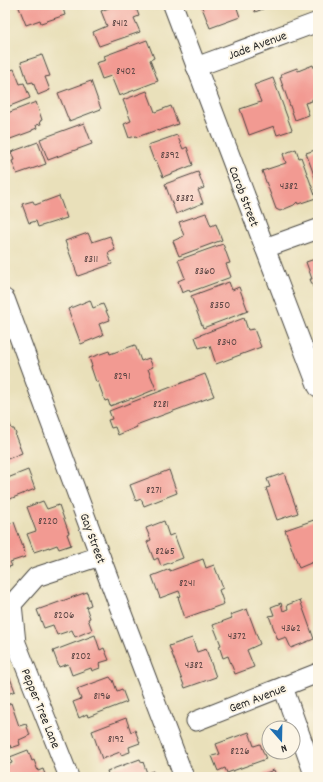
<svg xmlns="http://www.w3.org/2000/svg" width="323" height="782" viewBox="0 0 323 782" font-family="Dekko,sans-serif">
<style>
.building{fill:#f29a92}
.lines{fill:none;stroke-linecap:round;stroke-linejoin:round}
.street-casing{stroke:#484640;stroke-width:21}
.street{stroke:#fff;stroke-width:19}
.labels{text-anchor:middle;stroke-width:4;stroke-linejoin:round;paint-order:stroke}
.number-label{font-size:11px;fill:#5d4745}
.street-label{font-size:13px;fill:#2b2b2b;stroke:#fcf5e5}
</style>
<rect width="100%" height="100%" fill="#fcf5e5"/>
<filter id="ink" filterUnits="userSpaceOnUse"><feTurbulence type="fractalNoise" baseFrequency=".025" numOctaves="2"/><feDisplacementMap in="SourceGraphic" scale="8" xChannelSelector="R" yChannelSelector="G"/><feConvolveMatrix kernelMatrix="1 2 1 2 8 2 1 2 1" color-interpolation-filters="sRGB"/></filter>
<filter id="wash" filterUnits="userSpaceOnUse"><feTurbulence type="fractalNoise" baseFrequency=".012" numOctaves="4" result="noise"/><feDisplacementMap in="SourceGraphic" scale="16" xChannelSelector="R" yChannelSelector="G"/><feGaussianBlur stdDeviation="0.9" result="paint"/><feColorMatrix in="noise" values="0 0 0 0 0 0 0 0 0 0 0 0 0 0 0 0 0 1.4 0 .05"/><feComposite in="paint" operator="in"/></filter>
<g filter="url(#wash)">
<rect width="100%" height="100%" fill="#e9e0ba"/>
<g id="blocks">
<!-- building -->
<g class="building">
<path d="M18 5H62L65 15 41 23 40 20 26 25Z"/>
<path d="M116 5H135L139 16 134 18 140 32 99 46 93 32 107 26 101 11Z"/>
<path d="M201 5H236L240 17 210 28Z"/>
<path d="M253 5H273L255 12Z"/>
<path d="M5 26 8 34 5 36Z"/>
<path d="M147 40 154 58 150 60 158 81 119 96 111 76 102 79 96 63 106 60 104 56Z"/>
<path d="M42 55 50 76 45 77 50 90 38 95 33 82 28 83 21 62Z"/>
<path d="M313 65 318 78V97L312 99V101L305 103 309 115 295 120 280 78 282 77 281 74 297 68 298 71Z"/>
<path d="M14 69 20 84 24 83 30 98 5 108V72Z"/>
<path d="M273 78 292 130 277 135 274 126 249 135 240 109 261 102 254 85Z"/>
<path d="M91 81 101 109 69 121 58 93Z"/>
<path d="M147 91 155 112 171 106 178 124 158 131 157 130 137 137 136 136 129 138 124 124 131 121 123 100Z"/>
<path d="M36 102 42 120 40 121 41 124 36 125 37 128 32 130V131L5 141V114Z"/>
<path d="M84 123 92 144 48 160 40 139Z"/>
<path d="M177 135 183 149 187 147 193 165 163 177 156 160 154 161 148 145Z"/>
<path d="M38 142 46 164 17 174 12 161 14 160 11 152Z"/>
<path d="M296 149 299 158 301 157 316 198 298 204 297 202 294 205 280 211 276 209 262 171 286 163 283 154Z"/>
<path d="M318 149V186L306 153Z"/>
<path d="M198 172 204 188 198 190 203 203 176 214 165 184Z"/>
<path d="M59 196 67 218 38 227 36 221 29 223 22 204 33 201 35 205Z"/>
<path d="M206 213 211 226 216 224 222 240 179 256 173 241 184 236 179 222Z"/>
<path d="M88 233 92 242 110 236 115 250 108 253 112 264 78 276 65 241Z"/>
<path d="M223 244 230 263 226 264 231 277 190 292 189 290 182 293 178 281 185 278 178 260Z"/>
<path d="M318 258V297H317L310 279H312L306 262Z"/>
<path d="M229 282 232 290 239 287 248 311 203 328 191 296Z"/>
<path d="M90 300 93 308 103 304 110 320 99 324 103 335 81 344 68 309Z"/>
<path d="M244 318 248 330 254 329 261 347 216 364 210 346 206 347V346L199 348 195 337Z"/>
<path d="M135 345 141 361 149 358 153 367 148 369 156 389 132 399V398L110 406 108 400 105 401 98 382H96L91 367 92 366 89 358 109 351 110 354Z"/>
<path d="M205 374 214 396 136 425 137 427 118 435 115 427 111 428 108 420 112 419 109 411Z"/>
<path d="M9 422 12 429H14L16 434 15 435 22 453 5 460V424Z"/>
<path d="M28 470 35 489 5 501V479Z"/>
<path d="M169 470 177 493 144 506 141 499 136 501 130 485Z"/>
<path d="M284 473 298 513 277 520 266 488 270 487 267 479Z"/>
<path d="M43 501 47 509 59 505 69 533 67 534 71 545 59 549 57 545 49 548V547L34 552 27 534 36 531 27 507Z"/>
<path d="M314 520 318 531V560L299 568 285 530Z"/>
<path d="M164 521 169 536 174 534 183 558 161 566 158 558 154 560 147 542 151 540 146 528Z"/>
<path d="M14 522 25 553 24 554 25 557 10 562 12 566 5 568V525Z"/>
<path d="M203 559 206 568 214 565 223 588 219 590 224 604 185 618 178 597 181 596 179 591 160 598 152 576 170 569V571Z"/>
<path d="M318 588V598L315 589Z"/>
<path d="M87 592 91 605 86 607 90 618 88 619 92 630 75 637 72 630 57 635 53 625 44 628 37 610Z"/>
<path d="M300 600 314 639 291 648 286 637 278 640 269 616 274 615 271 607 281 603 283 611 288 609 287 605Z"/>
<path d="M247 609 260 644 247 650 254 667 235 674 228 656 223 658 219 646 221 645 213 625 232 618 230 615Z"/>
<path d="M95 635 100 650 104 648 109 660 99 663 100 668 92 671 91 668 72 675 68 664 59 667 53 651Z"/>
<path d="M192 638 197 652 206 649 216 677 185 688 169 646Z"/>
<path d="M110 677 112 680H113L117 691 122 689 127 702 88 717 87 714 79 718 73 702 81 699 77 689Z"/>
<path d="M10 678 15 691 5 695V680Z"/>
<path d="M11 703 19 726 26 724 30 735 19 740 20 745 11 748 10 745 5 747V706Z"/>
<path d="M126 718 131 732 135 730 140 743 129 747 130 752 121 755 120 752 102 759 92 731Z"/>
<path d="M249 732 254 746 260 744 266 759 227 773 225 768 218 771 212 756 220 754 216 744Z"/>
<path d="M28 750 32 761 34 760 38 771 43 769 46 777H5V766L12 763 10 757Z"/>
<path d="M140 759 142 763 143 762 147 773 153 771 155 777H109L107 771Z"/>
<path d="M274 770 277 777H255Z"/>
</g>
</g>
</g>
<g filter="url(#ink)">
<use href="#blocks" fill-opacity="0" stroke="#484640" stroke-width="1"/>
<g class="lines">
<!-- street casing -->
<g class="street-casing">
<g id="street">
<path d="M173 5 265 248 318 387"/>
<path d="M196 67 318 22"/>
<path d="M265 248 318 229"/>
<path d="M5 299 100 556 184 777"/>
<path d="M283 687 315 777"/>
<path d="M196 721 318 673"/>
<path d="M69 777 16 643 12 604 36 577 100 556"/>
</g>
</g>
<!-- street -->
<use href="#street" class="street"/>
</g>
</g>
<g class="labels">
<!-- number labels -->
<g class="number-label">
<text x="120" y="26">8412</text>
<text x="126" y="74">8402</text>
<text x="170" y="158">8392</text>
<text x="289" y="189">4382</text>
<text x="185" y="201">8382</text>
<text x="91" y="262">8311</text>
<text x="205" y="274">8360</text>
<text x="220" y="308">8350</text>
<text x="227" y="345">8340</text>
<text x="122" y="379">8291</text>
<text x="161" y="407">8281</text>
<text x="154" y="493">8271</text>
<text x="48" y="524">8220</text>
<text x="165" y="554">8265</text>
<text x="187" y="586">8241</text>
<text x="64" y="618">8206</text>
<text x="291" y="631">4362</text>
<text x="237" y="639">4372</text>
<text x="81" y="659">8202</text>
<text x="194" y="668">4382</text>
<text x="102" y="699">8196</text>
<text x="116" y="742">8192</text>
<text x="240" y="754">8226</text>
</g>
<!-- street labels -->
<g class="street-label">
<text transform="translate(257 44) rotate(-20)" y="5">Jade Avenue</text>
<text transform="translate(245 196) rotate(69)" y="5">Carob Street</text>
<text transform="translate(94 538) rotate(70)" y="5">Gay Street</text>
<text transform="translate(257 697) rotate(-21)" y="5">Gem Avenue</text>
<text transform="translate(42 708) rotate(68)" y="5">Pepper Tree Lane</text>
</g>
</g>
<!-- margin -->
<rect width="323" height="782" fill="none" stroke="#fcf5e5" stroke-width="20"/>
<!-- north arrow -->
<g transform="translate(281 740) rotate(160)"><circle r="19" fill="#fcf5e5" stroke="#a8a49b"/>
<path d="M0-3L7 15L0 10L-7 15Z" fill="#1f6fb2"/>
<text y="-6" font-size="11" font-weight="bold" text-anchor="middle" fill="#2b2b2b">N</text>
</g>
</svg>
